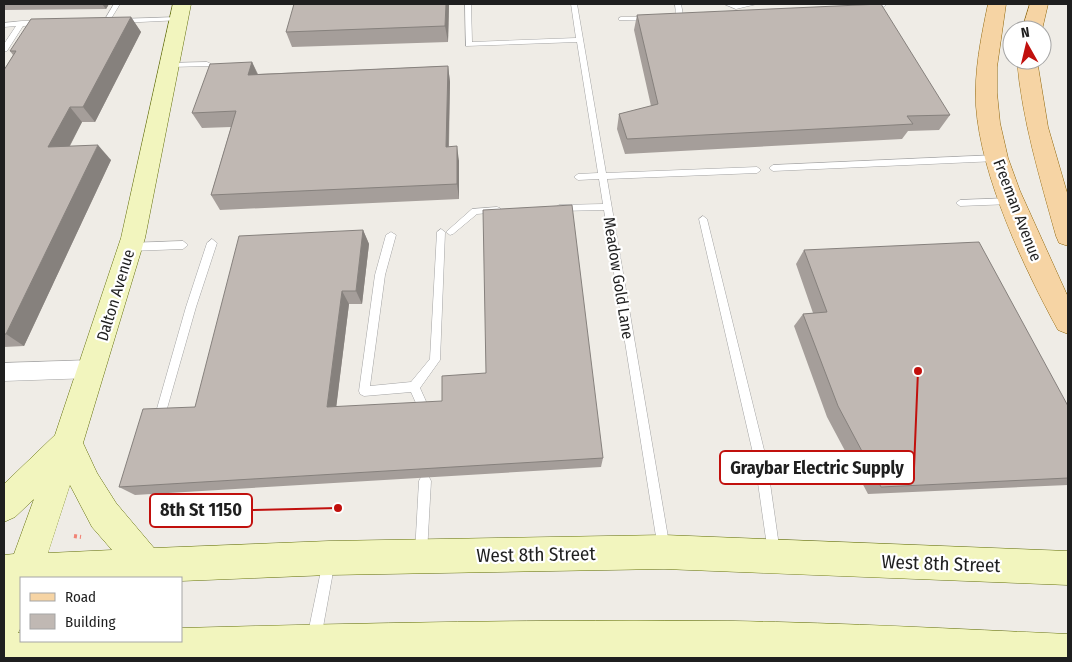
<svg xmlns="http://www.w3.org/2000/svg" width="1072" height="662" viewBox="0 0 1072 662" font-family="'Fira Sans Condensed',sans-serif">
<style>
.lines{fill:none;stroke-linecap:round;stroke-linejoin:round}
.service-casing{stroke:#a3a3a3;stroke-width:1}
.minor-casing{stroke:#a3a3a3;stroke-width:1}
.secondary-casing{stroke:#64700c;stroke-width:1}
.primary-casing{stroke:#90660a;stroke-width:1}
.path{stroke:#f18476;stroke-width:4;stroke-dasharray:3 3;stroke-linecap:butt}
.service{fill:#fff;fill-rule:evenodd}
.minor{fill:#fff;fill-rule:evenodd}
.secondary{fill:#f2f5be;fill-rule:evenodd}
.primary{fill:#f6d4a4;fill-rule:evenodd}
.wall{fill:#a59e9a}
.shaded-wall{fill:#86817d}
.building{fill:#c0b8b3;stroke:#86817d}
.labels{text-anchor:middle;stroke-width:4.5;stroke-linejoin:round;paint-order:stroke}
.street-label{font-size:16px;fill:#1f1f1f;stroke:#fff}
.near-street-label{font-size:19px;fill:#1f1f1f;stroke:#fff}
.leader{fill:none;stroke:#c1100d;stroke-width:2}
.callout-dot{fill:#c1100d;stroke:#fff;stroke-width:2}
.callout{fill:#fff;stroke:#c1100d;stroke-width:2}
.callout-label{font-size:18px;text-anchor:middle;font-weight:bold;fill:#1f1f1f}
</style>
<rect width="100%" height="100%" fill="#efece6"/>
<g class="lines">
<!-- service casing -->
<g class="service-casing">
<g id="service">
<path d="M114 4H120L109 22H105L104 21Z"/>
<path d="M465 4H471L472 42 576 38 571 4H577L606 173 757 167 761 170 757 173 607 179 670 549 668 553 664 555 660 553 658 549 604 210 559 211 555 208 559 205 603 204 599 179 578 180 574 177 578 174 598 173 577 42 466 46Z"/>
<path d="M675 4H681L683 15 667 19V17L676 14Z"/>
<path d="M724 4H757L736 9Z"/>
<path d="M875 4H885L886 5 883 7Z"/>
<path d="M179 17 182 19 181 20 120 23 117 21 120 19Z"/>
<path d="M621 17H650L653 19 650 21 619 20V18Z"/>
<path d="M22 21H40L43 23 40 25 23 26 7 51H4V44L16 26 4 27V23Z"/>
<path d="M207 62 211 64 210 66 169 67 165 65 169 63Z"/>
<path d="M997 155 1001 158 997 161 773 171 769 168 773 165Z"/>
<path d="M1011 198 1015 201 1011 204 960 206 956 203 960 200Z"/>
<path d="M497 207 500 208 501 210 500 212 477 214 453 234 450 235 446 232 472 209Z"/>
<path d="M703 216 707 219 767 462 780 553 778 557 774 559 770 557 768 553 755 462 699 219Z"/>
<path d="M441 229 445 232 440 360 420 388 429 408 428 412 424 413 420 412 411 392 364 396 360 394 359 391 375 275 386 235 391 232 396 235 385 275 370 386 411 382 430 359 437 232Z"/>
<path d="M212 239 217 243 196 307 166 412 165 416 161 417 157 416 156 412 186 307 207 243Z"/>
<path d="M183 241 188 245 183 249 130 251 125 247 130 243Z"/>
<path d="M425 475 429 477 431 481 427 553 425 557 421 559 417 557 415 553 419 481 421 477Z"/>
<path d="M329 555 333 557 335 561 321 638 319 643 314 645 309 643 307 638 323 561 325 557Z"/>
</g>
</g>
<!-- minor casing -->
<g class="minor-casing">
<path id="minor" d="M92 360 99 363 102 369 99 375 92 378 4 381V363Z"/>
</g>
<!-- secondary casing -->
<g class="secondary-casing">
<path id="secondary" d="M173 4H191L145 238 83 443 97 473 116 503 154 548 329 541 664 535 1068 551V585L664 569 329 575 181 581V578H21V627L18 633H21V641H181V628C365 623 550 619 734 621 845 623 957 629 1068 634V658L603 657 4 658V555L14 554 34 499 15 517 4 522V484L55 435 121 238ZM70 485 92 527 112 550 48 553Z"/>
</g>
<!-- primary casing -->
<g class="primary-casing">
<g id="primary">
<path d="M988 4H1006L997 67V93L1000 123 1008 158 1020 191 1068 297V334L1058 330C1024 268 981 177 976 106 974 71 981 38 988 4Z"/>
<path d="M1030 4H1048L1042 30H1022Z"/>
<path d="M1017 60H1037L1048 127 1068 196V246L1059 243 1056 236C1040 178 1022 120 1017 60Z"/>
</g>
</g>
<!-- path -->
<path class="path" d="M74 536 81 537"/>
<!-- service -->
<use href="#service" class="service"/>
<!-- minor -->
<use href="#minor" class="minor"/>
<!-- secondary -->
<use href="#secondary" class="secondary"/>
<!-- primary -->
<use href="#primary" class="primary"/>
</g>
<!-- wall -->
<g class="wall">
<path d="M4 4H109L106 9 4 10Z"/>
<path d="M449 4 448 42 292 47 286 32Z"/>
<path d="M637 15 950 115 939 130 908 131 902 139 625 154 617 129 619 114 651 106 634 30Z"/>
<path d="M131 17 141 32 95 122H82L70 146 111 160 24 346 4 347V70L13 55 10 51Z"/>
<path d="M252 62 258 74 448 66 450 82 449 146 459 161V199L220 210 211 195 231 127 202 128 192 113Z"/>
<path d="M363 230 369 244 362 304H349L336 407 603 458 601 467 135 495 119 487 195 407Z"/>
<path d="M804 250 1068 406V485L868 494 827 417 794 326 803 314 813 313 796 264Z"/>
</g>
<!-- shaded-wall -->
<g class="shaded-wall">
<path d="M102 4H109L106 9Z"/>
<path d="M446 4H449L448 42 445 26Z"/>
<path d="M131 17 141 32 95 122 83 107Z"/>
<path d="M252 62 259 78 248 75Z"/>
<path d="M448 66 450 82 448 162 446 147Z"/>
<path d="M70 107 82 122 61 162 48 147Z"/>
<path d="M98 145 111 160 24 346 6 334Z"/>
<path d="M457 146 459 161V199L457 184Z"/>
<path d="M363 230 369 244 362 304 356 291Z"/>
<path d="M342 291 349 304 335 417 327 407Z"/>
</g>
<!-- building -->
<g class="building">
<path d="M294 4H446L445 26 286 32Z"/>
<path d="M881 4 950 115 907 116 913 124 627 139 619 114 658 104 637 15Z"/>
<path d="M131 17 83 107H70L48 147 98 145 6 334H4V70L16 51H10L31 19Z"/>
<path d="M252 62 248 75 448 66 446 147 457 146V184L211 195 236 111 192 113 210 64Z"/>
<path d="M572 205 603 458 119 487 143 409 195 407 239 236 363 230 356 291H342L327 407 442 401V376L486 373 483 210Z"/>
<path d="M979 242 1068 406V478L881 487 838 406 803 314 827 312 804 250Z"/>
</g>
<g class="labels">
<!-- street labels -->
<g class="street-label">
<text transform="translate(1018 210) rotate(69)" y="6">Freeman Avenue</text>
<text transform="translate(619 278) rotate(81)" y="6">Meadow Gold Lane</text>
<text transform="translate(115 295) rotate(-73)" y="6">Dalton Avenue</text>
</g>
<!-- near-street labels -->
<g class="near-street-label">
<text transform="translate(536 554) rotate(-1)" y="7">West 8th Street</text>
<text transform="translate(941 563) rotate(2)" y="7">West 8th Street</text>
</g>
</g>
<!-- callouts -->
<path class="leader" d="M918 371L914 468M338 508L252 510"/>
<g class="callout-dot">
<circle cx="918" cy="371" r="5"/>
<circle cx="338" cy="508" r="5"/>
</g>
<g class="callout">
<rect x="720" y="451" width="194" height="33" rx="5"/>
<rect x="150" y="494" width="102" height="33" rx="5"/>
</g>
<g class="callout-label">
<text x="817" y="474">Graybar Electric Supply</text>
<text x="201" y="516">8th St 1150</text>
</g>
<!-- border -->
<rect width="1072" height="662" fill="none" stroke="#1f1f1f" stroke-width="10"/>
<!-- legend -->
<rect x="20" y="577" width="162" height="65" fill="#ffffff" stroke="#a5a5a5"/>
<rect x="30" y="593" width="25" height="8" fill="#f6d4a4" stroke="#a5a5a5"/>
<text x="65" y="602" font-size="15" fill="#1f1f1f">Road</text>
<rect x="30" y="614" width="25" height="15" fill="#c0b8b3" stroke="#a5a5a5"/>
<text x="65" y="627" font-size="15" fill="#1f1f1f">Building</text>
<!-- north arrow -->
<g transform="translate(1027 45) rotate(352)"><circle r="24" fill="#ffffff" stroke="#a5a5a5"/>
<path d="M0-4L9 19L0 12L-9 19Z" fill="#c1100d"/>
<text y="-8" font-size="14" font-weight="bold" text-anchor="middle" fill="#1f1f1f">N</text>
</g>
</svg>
